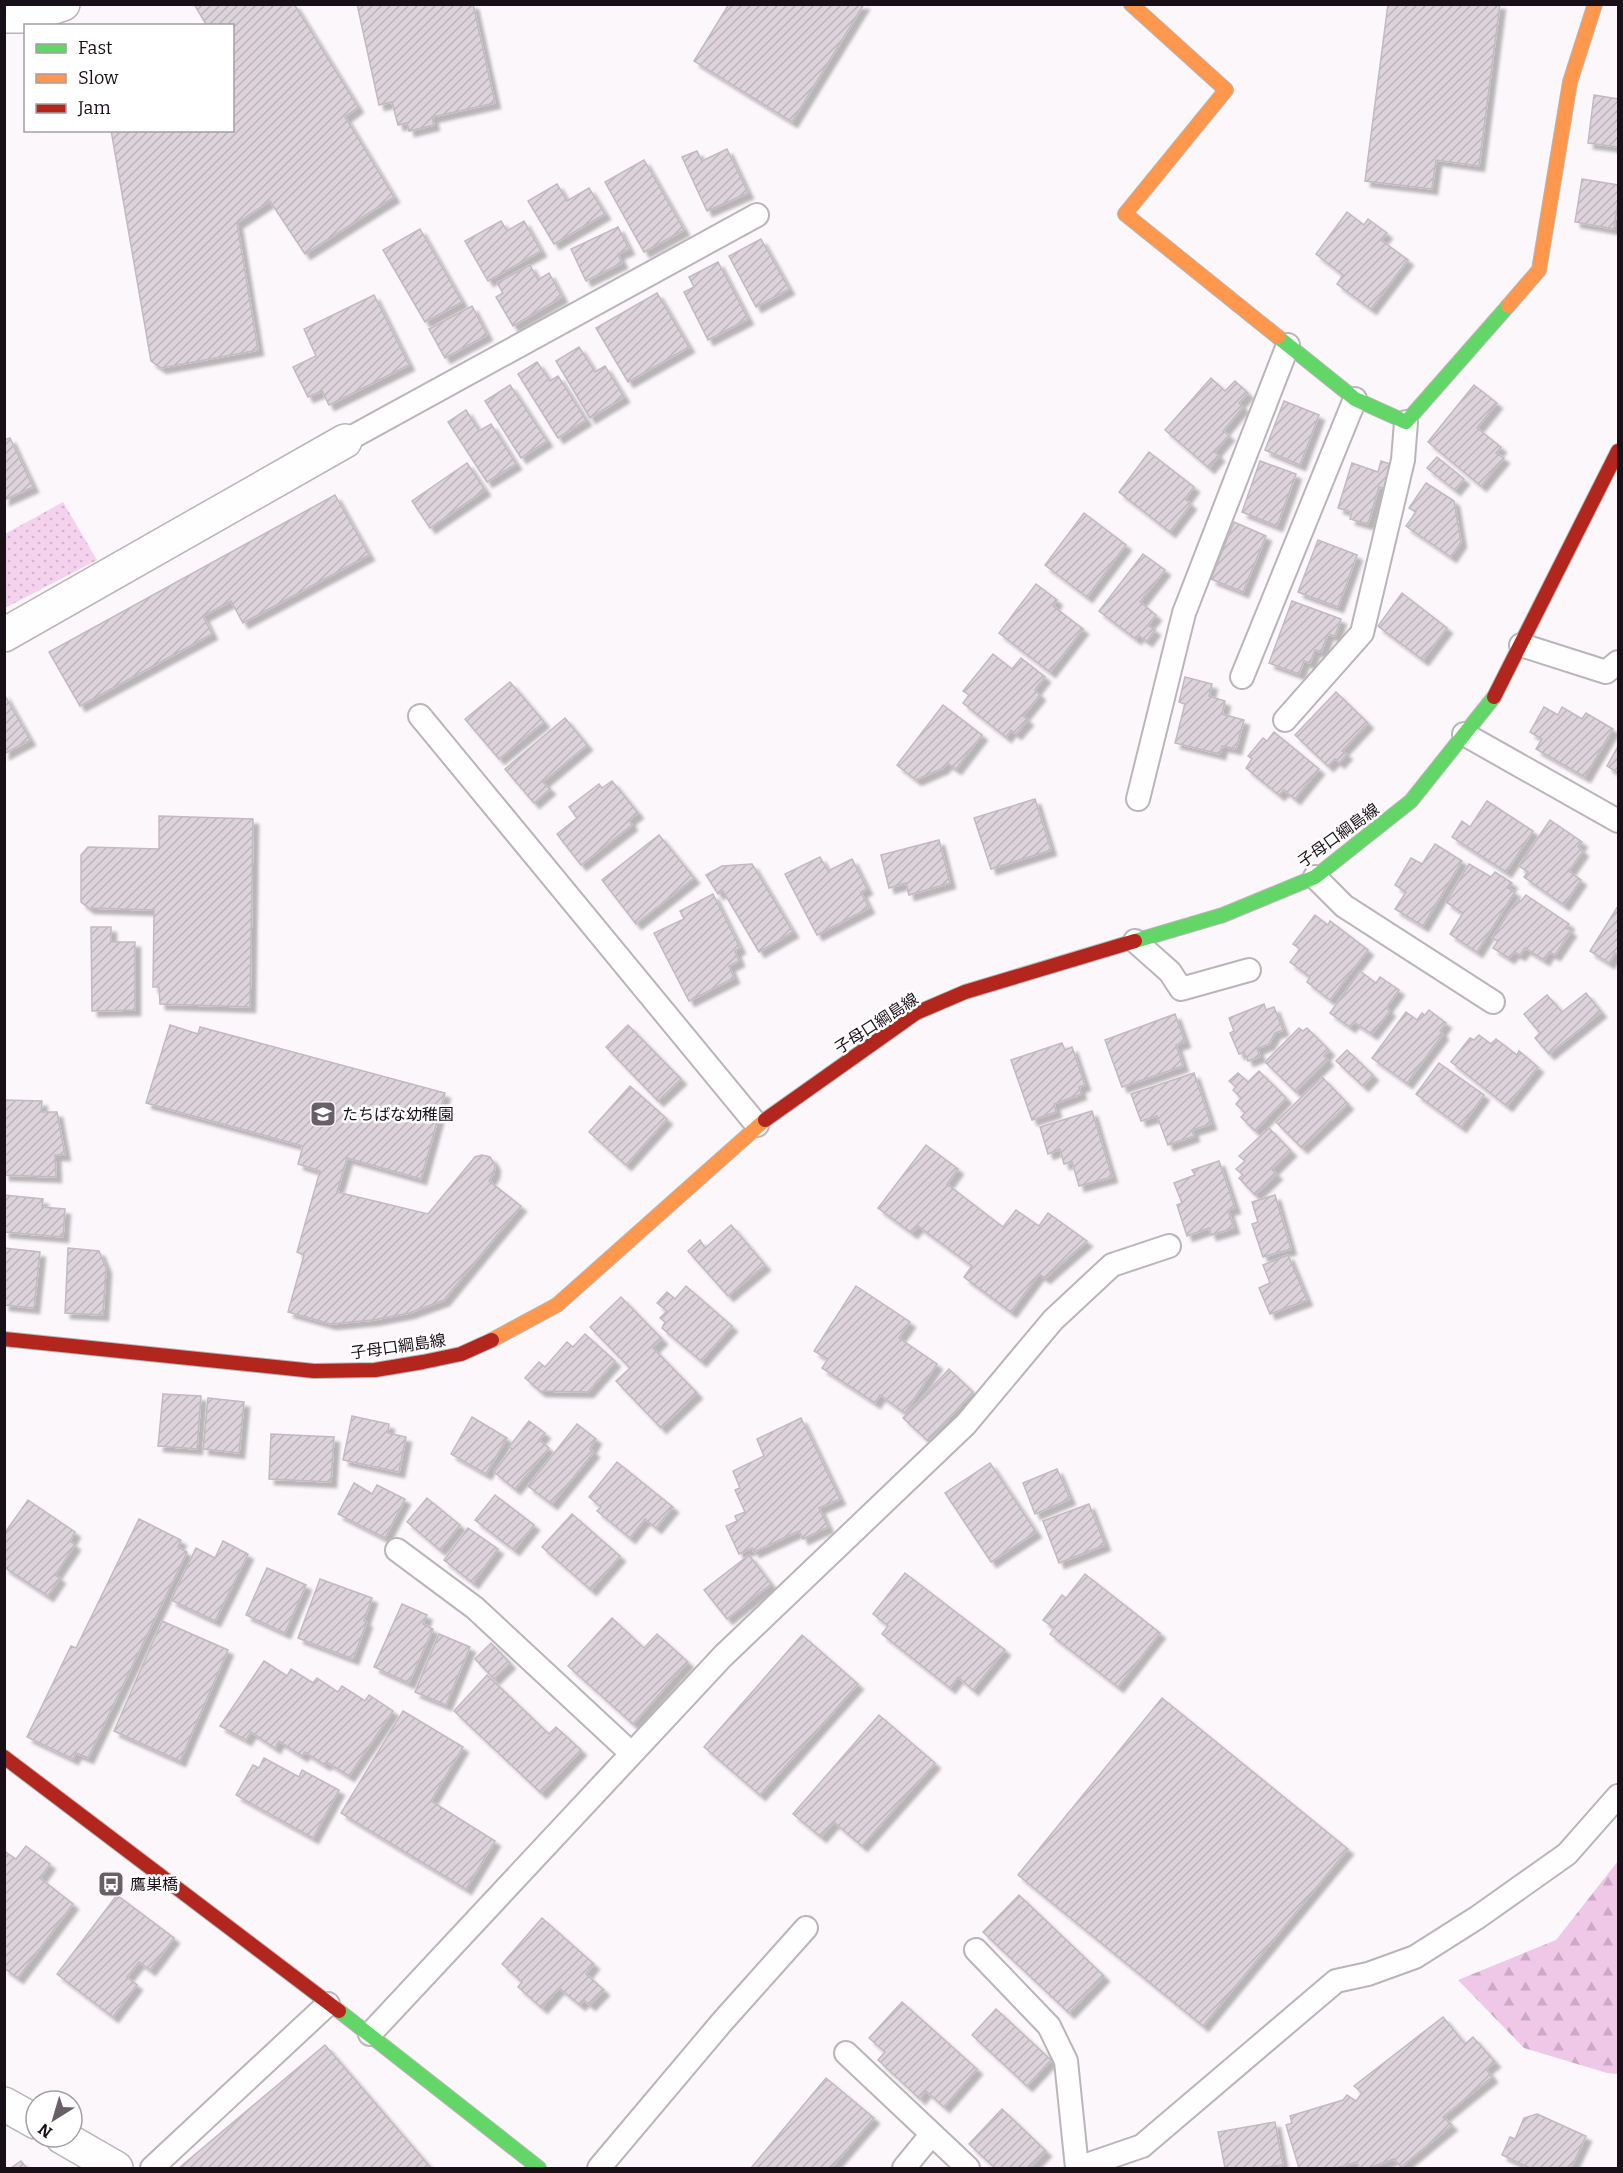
<svg xmlns="http://www.w3.org/2000/svg" width="1623" height="2173" viewBox="0 0 1623 2173" font-family="Bitter,'Noto Sans JP',serif">
<style>
.grass{fill:url(#grass-dots)}
.forest{fill:url(#forest-firs)}
.building{fill:url(#building-hatch);stroke:#c2bac0;stroke-width:1.5;filter:url(#shadow)}
.lines{fill:none;stroke-linecap:round;stroke-linejoin:round}
.lane-casing{stroke:#bbb4b9;stroke-width:26}
.street-casing{stroke:#bbb4b9;stroke-width:36}
.fast-casing{stroke:#bbb4b9;stroke-width:16}
.slow-casing{stroke:#bbb4b9;stroke-width:16}
.jam-casing{stroke:#bbb4b9;stroke-width:16}
.lane{stroke:#fefefe;stroke-width:22}
.street{stroke:#fefefe;stroke-width:33}
.fast{stroke:#63d668;stroke-width:14}
.slow{stroke:#ff974d;stroke-width:14}
.jam{stroke:#b3261e;stroke-width:14}
.labels{text-anchor:middle;stroke-width:5;stroke-linejoin:round;paint-order:stroke}
.street-label{font-size:16px;fill:#190f17;stroke:#fff}
.poi-label{font-size:16px;fill:#190f17;stroke:#fff;text-anchor:start}
</style>
<defs>
<pattern id="grass-dots" width="8" height="8" patternUnits="userSpaceOnUse" patternTransform="scale(1.5)"><rect width="8" height="8" fill="#f4d2ed"/><path d="M2 2h.1M6 6h.1" fill="none" stroke="#d1b3ca" stroke-width="1.8" stroke-linecap="round"/></pattern>
<pattern id="forest-firs" width="22" height="20" patternUnits="userSpaceOnUse" patternTransform="scale(1.5)"><rect width="22" height="20" fill="#efc7e7"/><path d="M5 1l3.5 6h-7zM16 11l3.5 6h-7z" fill="#ccaac5"/></pattern>
<pattern id="building-hatch" width="6" height="6" patternUnits="userSpaceOnUse" patternTransform="scale(1.5)"><rect width="6" height="6" fill="#dcd4da"/><path d="M-1 1l2-2M0 6l6-6M5 7l2-2" fill="none" stroke="#bcb5ba"/></pattern>
<filter id="shadow"><feDropShadow dx="5.5" dy="5.5" stdDeviation="1.5" flood-color="#0004"/></filter>
</defs>
<rect width="100%" height="100%" fill="#fbf7fa"/>
<!-- grass -->
<path class="grass" d="M63 502 97 560 5 608V534Z"/>
<!-- forest -->
<path class="forest" d="M1618 1861V2074L1607 2073 1524 2048 1458 1980 1556 1940Z"/>
<!-- building -->
<g class="building">
<path d="M194 4H294L358 107 345 117 394 197 305 254 270 201 237 223 258 350 161 368 151 361 111 130H232V75L235 73 232 68V26H207Z"/>
<path d="M357 4H473L495 103 432 117 434 125 409 131 407 123 398 125 392 102 379 105Z"/>
<path d="M729 4H864L792 122 694 61Z"/>
<path d="M1388 4H1500L1479 166 1436 160 1432 189 1365 181Z"/>
<path d="M1594 95 1618 99V147L1588 143Z"/>
<path d="M727 149 748 193 707 211 682 157 697 151 702 161Z"/>
<path d="M644 160 684 230 644 252 605 182Z"/>
<path d="M1582 179 1618 185V201L1614 229 1575 222Z"/>
<path d="M557 184 567 201 589 188 605 214 554 244 528 201Z"/>
<path d="M1347 212 1364 225 1368 219 1387 233 1381 240 1408 260 1371 309 1337 284 1343 275 1316 254Z"/>
<path d="M501 221 507 231 524 221 541 251 488 281 465 241Z"/>
<path d="M618 227 629 249 618 254 622 263 586 281 571 249Z"/>
<path d="M420 229 462 302 425 322 383 250Z"/>
<path d="M761 239 789 289 756 307 729 256Z"/>
<path d="M718 262 748 319 708 340 684 292 694 287 689 277Z"/>
<path d="M530 265 538 280 549 273 562 297 513 326 496 297 503 293 497 283Z"/>
<path d="M657 293 689 347 628 382 596 328Z"/>
<path d="M374 295 409 365 329 405 322 391 308 397 293 367 316 356 304 329Z"/>
<path d="M472 306 487 335 445 358 429 329Z"/>
<path d="M579 347 595 372 605 366 624 397 590 418 556 361Z"/>
<path d="M537 362 550 381 558 376 586 420 558 438 518 374Z"/>
<path d="M1211 378 1225 391 1235 381 1248 393 1239 403 1243 407 1223 431 1229 435 1215 452 1219 456 1209 468 1165 430Z"/>
<path d="M510 385 547 441 521 458 485 401Z"/>
<path d="M1474 385 1497 403 1477 428 1501 447 1496 453 1504 458 1481 486 1428 442Z"/>
<path d="M1284 401 1319 415 1300 465 1265 450Z"/>
<path d="M466 410 479 431 491 424 516 464 487 482 448 422Z"/>
<path d="M10 438 33 487 4 500V440Z"/>
<path d="M1149 452 1194 487 1185 499 1191 504 1170 532 1119 492Z"/>
<path d="M1437 457 1464 479 1455 490 1427 468Z"/>
<path d="M1260 461 1296 474 1277 526 1242 512Z"/>
<path d="M1381 461 1393 465 1386 489 1379 487 1368 524 1350 519 1352 512 1338 508 1352 463 1378 472Z"/>
<path d="M467 463 485 490 430 528 412 501Z"/>
<path d="M1426 483 1454 501 1461 542 1451 557 1406 526 1416 512 1409 508Z"/>
<path d="M335 495 369 555 243 623 231 601 203 616 212 634 80 706 49 652Z"/>
<path d="M1084 513 1126 545 1087 597 1045 565Z"/>
<path d="M1234 522 1266 536 1243 592 1211 579Z"/>
<path d="M1318 540 1357 555 1338 607 1298 592Z"/>
<path d="M1143 554 1165 570 1140 602 1156 615 1148 625 1155 630 1147 641 1138 635 1136 639 1099 611Z"/>
<path d="M1036 584 1057 600 1053 606 1083 629 1050 672 999 633Z"/>
<path d="M1402 593 1447 628 1423 660 1378 626Z"/>
<path d="M1292 601 1341 619 1335 636 1328 634 1321 652 1315 650 1310 663 1304 661 1299 674 1269 663Z"/>
<path d="M993 654 1012 669 1021 658 1045 677 1035 690 1040 695 1023 716 1028 720 1016 734 1011 730 1006 737 963 703 969 695 963 691Z"/>
<path d="M1185 677 1212 684 1209 696 1225 701 1222 714 1244 720 1236 749 1222 746 1220 754 1175 743 1185 704 1179 702Z"/>
<path d="M510 682 544 722 499 759 465 719Z"/>
<path d="M1336 692 1368 723 1342 751 1347 754 1339 763 1335 759 1328 766 1295 735Z"/>
<path d="M4 694 30 740 4 754Z"/>
<path d="M943 705 982 735 956 769 947 763 943 768 916 780 897 765Z"/>
<path d="M1544 707 1558 715 1562 707 1582 719 1586 713 1613 729 1585 777 1536 749 1542 739 1530 732Z"/>
<path d="M565 718 587 745 543 782 550 789 534 803 505 769Z"/>
<path d="M1274 732 1319 769 1295 799 1284 790 1279 795 1246 768 1252 759 1248 756 1263 738 1267 741Z"/>
<path d="M1618 746V773L1607 766Z"/>
<path d="M612 781 638 813 629 820 632 825 581 865 557 834 577 818 569 807 599 784 602 788Z"/>
<path d="M1035 799 1051 850 991 869 974 818Z"/>
<path d="M1487 801 1533 831 1506 872 1452 837 1462 821 1470 827Z"/>
<path d="M159 816 253 819 250 1007 160 1004 159 987H153L154 910 89 908 81 902V855L88 847 159 849Z"/>
<path d="M1550 820 1582 842 1578 847 1583 851 1569 871 1581 880 1564 905 1524 877 1528 872 1519 866Z"/>
<path d="M659 835 694 878 636 924 602 880Z"/>
<path d="M939 840 950 883 909 895 906 883 889 888 881 855Z"/>
<path d="M1435 844 1462 861 1423 926 1395 909 1406 892 1395 885 1411 858 1422 864Z"/>
<path d="M820 857 828 871 852 859 867 889 861 892 869 908 817 935 785 874Z"/>
<path d="M752 864 793 932 759 952 723 891 718 894 706 875 722 866Z"/>
<path d="M1469 864 1491 877 1495 872 1512 883 1508 888 1515 892 1477 952 1450 934 1463 913 1446 902Z"/>
<path d="M713 894 740 948 735 951 739 961 729 966 734 978 689 1001 654 933 684 919 680 911Z"/>
<path d="M1526 895 1569 924 1566 928 1571 931 1555 955 1549 952 1544 960 1525 948 1520 955 1514 952 1509 958 1493 948 1498 941 1492 938 1518 899 1521 901Z"/>
<path d="M1618 906V955L1615 953 1609 963 1590 951Z"/>
<path d="M1315 915 1328 925 1330 921 1368 950 1330 1000 1307 982 1310 977 1290 962 1300 949 1293 944Z"/>
<path d="M91 927H111V942H135V1010L92 1011Z"/>
<path d="M1360 971 1376 983 1380 977 1399 990 1386 1008 1390 1011 1372 1034 1354 1022 1350 1027 1330 1013Z"/>
<path d="M1586 993 1601 1012 1549 1054 1535 1038 1540 1033 1524 1014 1547 995 1562 1012Z"/>
<path d="M1264 1004 1266 1010 1274 1007 1283 1030 1275 1033 1269 1044 1257 1049 1260 1056 1248 1061 1244 1052 1239 1054 1230 1033 1234 1031 1229 1018Z"/>
<path d="M1429 1010 1446 1023 1440 1031 1443 1034 1407 1083 1372 1058 1406 1012 1417 1020 1422 1013 1425 1015Z"/>
<path d="M1175 1014 1185 1042 1176 1045 1183 1066 1122 1087 1105 1040Z"/>
<path d="M170 1025 198 1034 200 1027 445 1093 421 1179 347 1158 337 1192 428 1214 475 1157 482 1155 490 1157 495 1165 494 1173 489 1181 521 1206 444 1300 409 1313 373 1320 331 1324 288 1312 304 1255 297 1252 320 1171 298 1164 303 1146 146 1103Z"/>
<path d="M628 1025 681 1079 658 1101 606 1047Z"/>
<path d="M1299 1028 1303 1031 1307 1028 1329 1050 1324 1056 1328 1060 1296 1092 1265 1062Z"/>
<path d="M1479 1035 1491 1044 1496 1039 1517 1055 1519 1051 1538 1067 1507 1106 1451 1062 1470 1038 1474 1040Z"/>
<path d="M1062 1043 1065 1050 1072 1047 1085 1085 1079 1087 1081 1094 1054 1104 1056 1112 1032 1120 1011 1060Z"/>
<path d="M1347 1050 1373 1075 1363 1086 1336 1061Z"/>
<path d="M1439 1063 1484 1095 1461 1127 1416 1094Z"/>
<path d="M1259 1071 1286 1098 1255 1131 1241 1117 1245 1113 1236 1104 1241 1098 1233 1090 1236 1087 1229 1081 1238 1073 1248 1082Z"/>
<path d="M1194 1073 1211 1124 1192 1130 1194 1136 1168 1145 1157 1116 1141 1121 1131 1094Z"/>
<path d="M1322 1077 1348 1104 1302 1148 1276 1122Z"/>
<path d="M630 1086 667 1119 626 1165 589 1132Z"/>
<path d="M4 1100 42 1101 41 1112H57L65 1155H55L56 1177 4 1175Z"/>
<path d="M1092 1111 1112 1177 1079 1186 1072 1162 1064 1164 1060 1149 1048 1154 1040 1127Z"/>
<path d="M1269 1128 1291 1151 1272 1170 1277 1174 1255 1195 1239 1178 1243 1175 1236 1169 1245 1161 1239 1156Z"/>
<path d="M926 1145 958 1169 947 1184 1003 1227 1016 1210 1039 1226 1048 1213 1087 1241 1045 1278 1039 1274 1011 1312 964 1277 972 1266 918 1226 912 1233 878 1208Z"/>
<path d="M1219 1161 1235 1208 1228 1210 1234 1228 1211 1235 1209 1228 1187 1236 1177 1205 1182 1203 1174 1183 1195 1175 1192 1170Z"/>
<path d="M4 1195 43 1199 42 1207 65 1209 63 1237 4 1232Z"/>
<path d="M1275 1195 1291 1249 1263 1257 1252 1224 1258 1222 1252 1202Z"/>
<path d="M731 1225 765 1265 728 1296 688 1251 700 1240 705 1248Z"/>
<path d="M4 1248 40 1252 34 1308 4 1305Z"/>
<path d="M68 1248 99 1251 106 1268 103 1315 65 1313Z"/>
<path d="M1288 1255 1307 1300 1270 1314 1259 1288 1270 1283 1263 1265Z"/>
<path d="M686 1286 732 1326 701 1361 662 1328 665 1322 660 1318 667 1311 657 1303 667 1292 675 1299Z"/>
<path d="M856 1286 910 1322 899 1338 937 1364 905 1413 880 1395 875 1403 822 1368 828 1359 814 1351Z"/>
<path d="M621 1297 662 1339 653 1348 697 1393 661 1428 616 1381 630 1368 590 1327Z"/>
<path d="M585 1334 615 1361 588 1392 540 1391 525 1378 539 1362 545 1367 567 1342 573 1347Z"/>
<path d="M949 1369 973 1392 928 1441 903 1418Z"/>
<path d="M163 1394 201 1396 197 1449 158 1446Z"/>
<path d="M208 1398 244 1402 239 1453 203 1449Z"/>
<path d="M352 1416 389 1424 388 1433 406 1437 399 1472 343 1460Z"/>
<path d="M472 1417 507 1438 486 1474 451 1454Z"/>
<path d="M801 1418 840 1499 819 1508 828 1527 803 1539 799 1531 754 1552 752 1548 739 1554 726 1526 737 1521 735 1516 745 1512 735 1490 740 1488 733 1471 764 1456 757 1439Z"/>
<path d="M529 1421 545 1433 539 1440 549 1448 515 1489 494 1472 512 1449 509 1447Z"/>
<path d="M577 1424 596 1439 590 1449 594 1452 552 1504 528 1486Z"/>
<path d="M271 1434 334 1437 331 1482 269 1479Z"/>
<path d="M617 1462 673 1507 656 1528 645 1519 630 1538 597 1511 601 1507 589 1497Z"/>
<path d="M990 1463 1036 1532 991 1562 945 1493Z"/>
<path d="M1057 1469 1070 1499 1035 1514 1023 1483Z"/>
<path d="M354 1483 372 1494 377 1485 405 1499 385 1538 338 1514Z"/>
<path d="M495 1495 534 1525 514 1550 475 1520Z"/>
<path d="M427 1498 460 1525 440 1550 407 1522Z"/>
<path d="M28 1500 75 1532 70 1541 75 1545 55 1575 60 1578 48 1596 4 1567V1534Z"/>
<path d="M1089 1504 1105 1545 1059 1563 1043 1521Z"/>
<path d="M572 1514 620 1556 591 1590 542 1547Z"/>
<path d="M139 1519 181 1540 178 1547 187 1552 88 1758 76 1753 73 1759 27 1737 71 1646 76 1648Z"/>
<path d="M468 1528 498 1549 473 1583 444 1560Z"/>
<path d="M223 1541 248 1554 215 1621 171 1600 196 1548 215 1558Z"/>
<path d="M749 1555 771 1584 727 1619 704 1590Z"/>
<path d="M267 1568 306 1585 285 1633 246 1615Z"/>
<path d="M905 1573 1005 1650 973 1690 958 1677 950 1688 882 1634 888 1626 873 1614Z"/>
<path d="M1085 1574 1160 1633 1118 1687 1050 1634 1054 1628 1043 1620 1062 1595 1066 1598Z"/>
<path d="M320 1579 372 1598 364 1621 367 1622 353 1659 298 1638Z"/>
<path d="M402 1604 427 1615 423 1624 433 1629 409 1683 374 1667Z"/>
<path d="M612 1618 644 1648 657 1634 688 1662 633 1724 568 1666Z"/>
<path d="M162 1621 228 1650 180 1761 114 1731Z"/>
<path d="M439 1634 470 1647 446 1705 415 1692Z"/>
<path d="M802 1635 858 1684 760 1795 704 1747Z"/>
<path d="M491 1643 510 1663 494 1679 475 1659Z"/>
<path d="M264 1661 287 1676 291 1669 313 1683 317 1678 338 1692 342 1686 365 1701 369 1695 393 1711 349 1776 327 1762 325 1765 305 1752 302 1756 279 1741 275 1748 251 1732 246 1740 220 1726Z"/>
<path d="M487 1675 549 1734 556 1727 581 1750 541 1793 454 1711Z"/>
<path d="M1162 1698 1348 1849 1203 2026 1018 1875Z"/>
<path d="M403 1711 463 1747 431 1801 495 1841 466 1889 341 1813Z"/>
<path d="M879 1715 935 1763 862 1846 834 1822 821 1837 793 1814Z"/>
<path d="M264 1758 299 1777 302 1770 339 1790 313 1838 236 1795 253 1765 259 1768Z"/>
<path d="M26 1846 50 1864 40 1878 73 1904 18 1978 4 1968V1851L16 1859Z"/>
<path d="M117 1895 174 1938 150 1970 139 1962 127 1977 137 1985 113 2017 57 1974Z"/>
<path d="M1019 1895 1104 1976 1069 2013 983 1932Z"/>
<path d="M542 1918 594 1964 586 1974 604 1990 590 2005 584 2000 580 2005 559 1988 542 2008 518 1987 522 1982 502 1964Z"/>
<path d="M902 2002 977 2069 944 2107 926 2091 920 2099 878 2060 885 2052 869 2038Z"/>
<path d="M996 2009 1051 2060 1027 2086 972 2035Z"/>
<path d="M1443 2017 1465 2044 1473 2037 1495 2062 1486 2069 1492 2077 1443 2117 1452 2125 1401 2167 1394 2159 1369 2168H1359L1357 2162 1336 2168H1299L1286 2125 1292 2123 1290 2116 1343 2100 1347 2095 1356 2101 1362 2093 1354 2086Z"/>
<path d="M325 2045 431 2168H179Z"/>
<path d="M826 2078 874 2118 831 2168H751Z"/>
<path d="M1002 2109 1046 2151 1030 2168H995L969 2144Z"/>
<path d="M1537 2114 1586 2136 1571 2168H1530L1502 2155 1510 2137 1515 2139 1524 2118Z"/>
<path d="M1275 2122 1283 2165 1262 2168H1225L1218 2132Z"/>
<path d="M21 2161 27 2168H11Z"/>
</g>
<g class="lines">
<!-- lane casing -->
<g class="lane-casing">
<g id="lane">
<path d="M345 441 757 215"/>
<path d="M1521 645 1606 672 1618 662"/>
<path d="M1242 677 1355 399"/>
<path d="M420 716 757 1125"/>
<path d="M1285 720 1362 633 1403 460 1406 422"/>
<path d="M1464 734 1618 821"/>
<path d="M1138 799 1184 613 1288 345"/>
<path d="M1315 877 1344 906 1493 1002"/>
<path d="M1135 941 1170 972 1181 989 1249 970"/>
<path d="M397 1550 475 1608 631 1753"/>
<path d="M976 1950 1049 2026 1066 2061 1077 2168"/>
<path d="M370 2034 723 1656 966 1424 1053 1320 1112 1265 1169 1246"/>
<path d="M846 2053 968 2168"/>
<path d="M152 2168 328 2004"/>
<path d="M599 2168 722 2022 806 1928"/>
<path d="M904 2168 931 2135"/>
<path d="M1078 2168 1142 2146 1336 1981 1368 1974 1415 1957 1478 1917 1567 1854 1618 1796"/>
</g>
</g>
<!-- street casing -->
<g class="street-casing">
<g id="street">
<path d="M4 16H28L63 4"/>
<path d="M4 635 345 441"/>
<path d="M4 2104 36 2122"/>
<path d="M62 2137 116 2168"/>
</g>
</g>
<!-- fast casing -->
<g class="fast-casing">
<g id="fast">
<path d="M1278 337 1355 399 1406 422 1508 306"/>
<path d="M1135 941 1223 915 1315 877 1411 801 1494 697"/>
<path d="M339 2011 539 2168"/>
</g>
</g>
<!-- slow casing -->
<g class="slow-casing">
<g id="slow">
<path d="M1131 4 1226 90 1125 214 1278 337"/>
<path d="M1508 306 1539 270 1570 82 1595 4"/>
<path d="M492 1340 557 1305 765 1120"/>
</g>
</g>
<!-- jam casing -->
<g class="jam-casing">
<g id="jam">
<path d="M1494 697 1618 451"/>
<path d="M765 1120 916 1013 965 992 1135 941"/>
<path d="M4 1339 314 1371 375 1370 423 1362 461 1354 492 1340"/>
<path d="M4 1757 339 2011"/>
</g>
</g>
<!-- lane -->
<use href="#lane" class="lane"/>
<!-- street -->
<use href="#street" class="street"/>
<!-- fast -->
<use href="#fast" class="fast"/>
<!-- slow -->
<use href="#slow" class="slow"/>
<!-- jam -->
<use href="#jam" class="jam"/>
</g>
<!-- icons -->
<defs>
<g id="school-square" transform="scale(1.35)"><rect x="-9" y="-9" width="18" height="18" rx="4" fill="#686066" stroke="#fff"/><path d="M0-5L7-2L0 1L-7-2ZM-4 1L0 2.5L4 1V4Q0 6-4 4Z" fill="#fff"/></g>
<g id="bus-square" transform="scale(1.35)"><rect x="-9" y="-9" width="18" height="18" rx="4" fill="#686066" stroke="#fff"/><path d="M-5-6H5V4H4V6H2V4H-2V6H-4V4H-5ZM-3.5-4V0h7V-4ZM-3.5 1.2v1.5H-2V1.2ZM2 1.2v1.5H3.5V1.2Z" fill="#fff"/></g>
</defs>
<g fill-rule="evenodd">
<use href="#school-square" x="323" y="1114"/>
<use href="#bus-square" x="111" y="1884"/>
</g>
<g class="labels">
<!-- street labels -->
<g class="street-label">
<text transform="translate(1338 835) rotate(-36)" y="6">子母口綱島線</text>
<text transform="translate(876 1023) rotate(-33)" y="6">子母口綱島線</text>
<text transform="translate(398 1346) rotate(-8)" y="6">子母口綱島線</text>
</g>
<!-- poi labels -->
<g class="poi-label">
<text x="342" y="1120">たちばな幼稚園</text>
<text x="130" y="1890">鷹巣橋</text>
</g>
</g>
<!-- border -->
<rect width="1623" height="2173" fill="none" stroke="#190f17" stroke-width="12"/>
<!-- legend -->
<rect x="24" y="24" width="210" height="108" fill="#ffffff" stroke="#a39fa2" stroke-width="1.5"/>
<rect x="36" y="44" width="30" height="9" fill="#63d668" stroke="#a39fa2" stroke-width="1.5"/>
<text x="78" y="54" font-size="18" fill="#190f17">Fast</text>
<rect x="36" y="74" width="30" height="9" fill="#ff974d" stroke="#a39fa2" stroke-width="1.5"/>
<text x="78" y="84" font-size="18" fill="#190f17">Slow</text>
<rect x="36" y="104" width="30" height="9" fill="#b3261e" stroke="#a39fa2" stroke-width="1.5"/>
<text x="78" y="114" font-size="18" fill="#190f17">Jam</text>
<!-- north arrow -->
<g transform="translate(54 2119) rotate(217)"><circle r="28" fill="#ffffff" stroke="#a39fa2" stroke-width="1.5"/>
<path d="M0-4.5L10 22L0 15L-10 22Z" fill="#686066"/>
<text y="-9" font-size="16" font-weight="bold" text-anchor="middle" fill="#190f17">N</text>
</g>
</svg>
